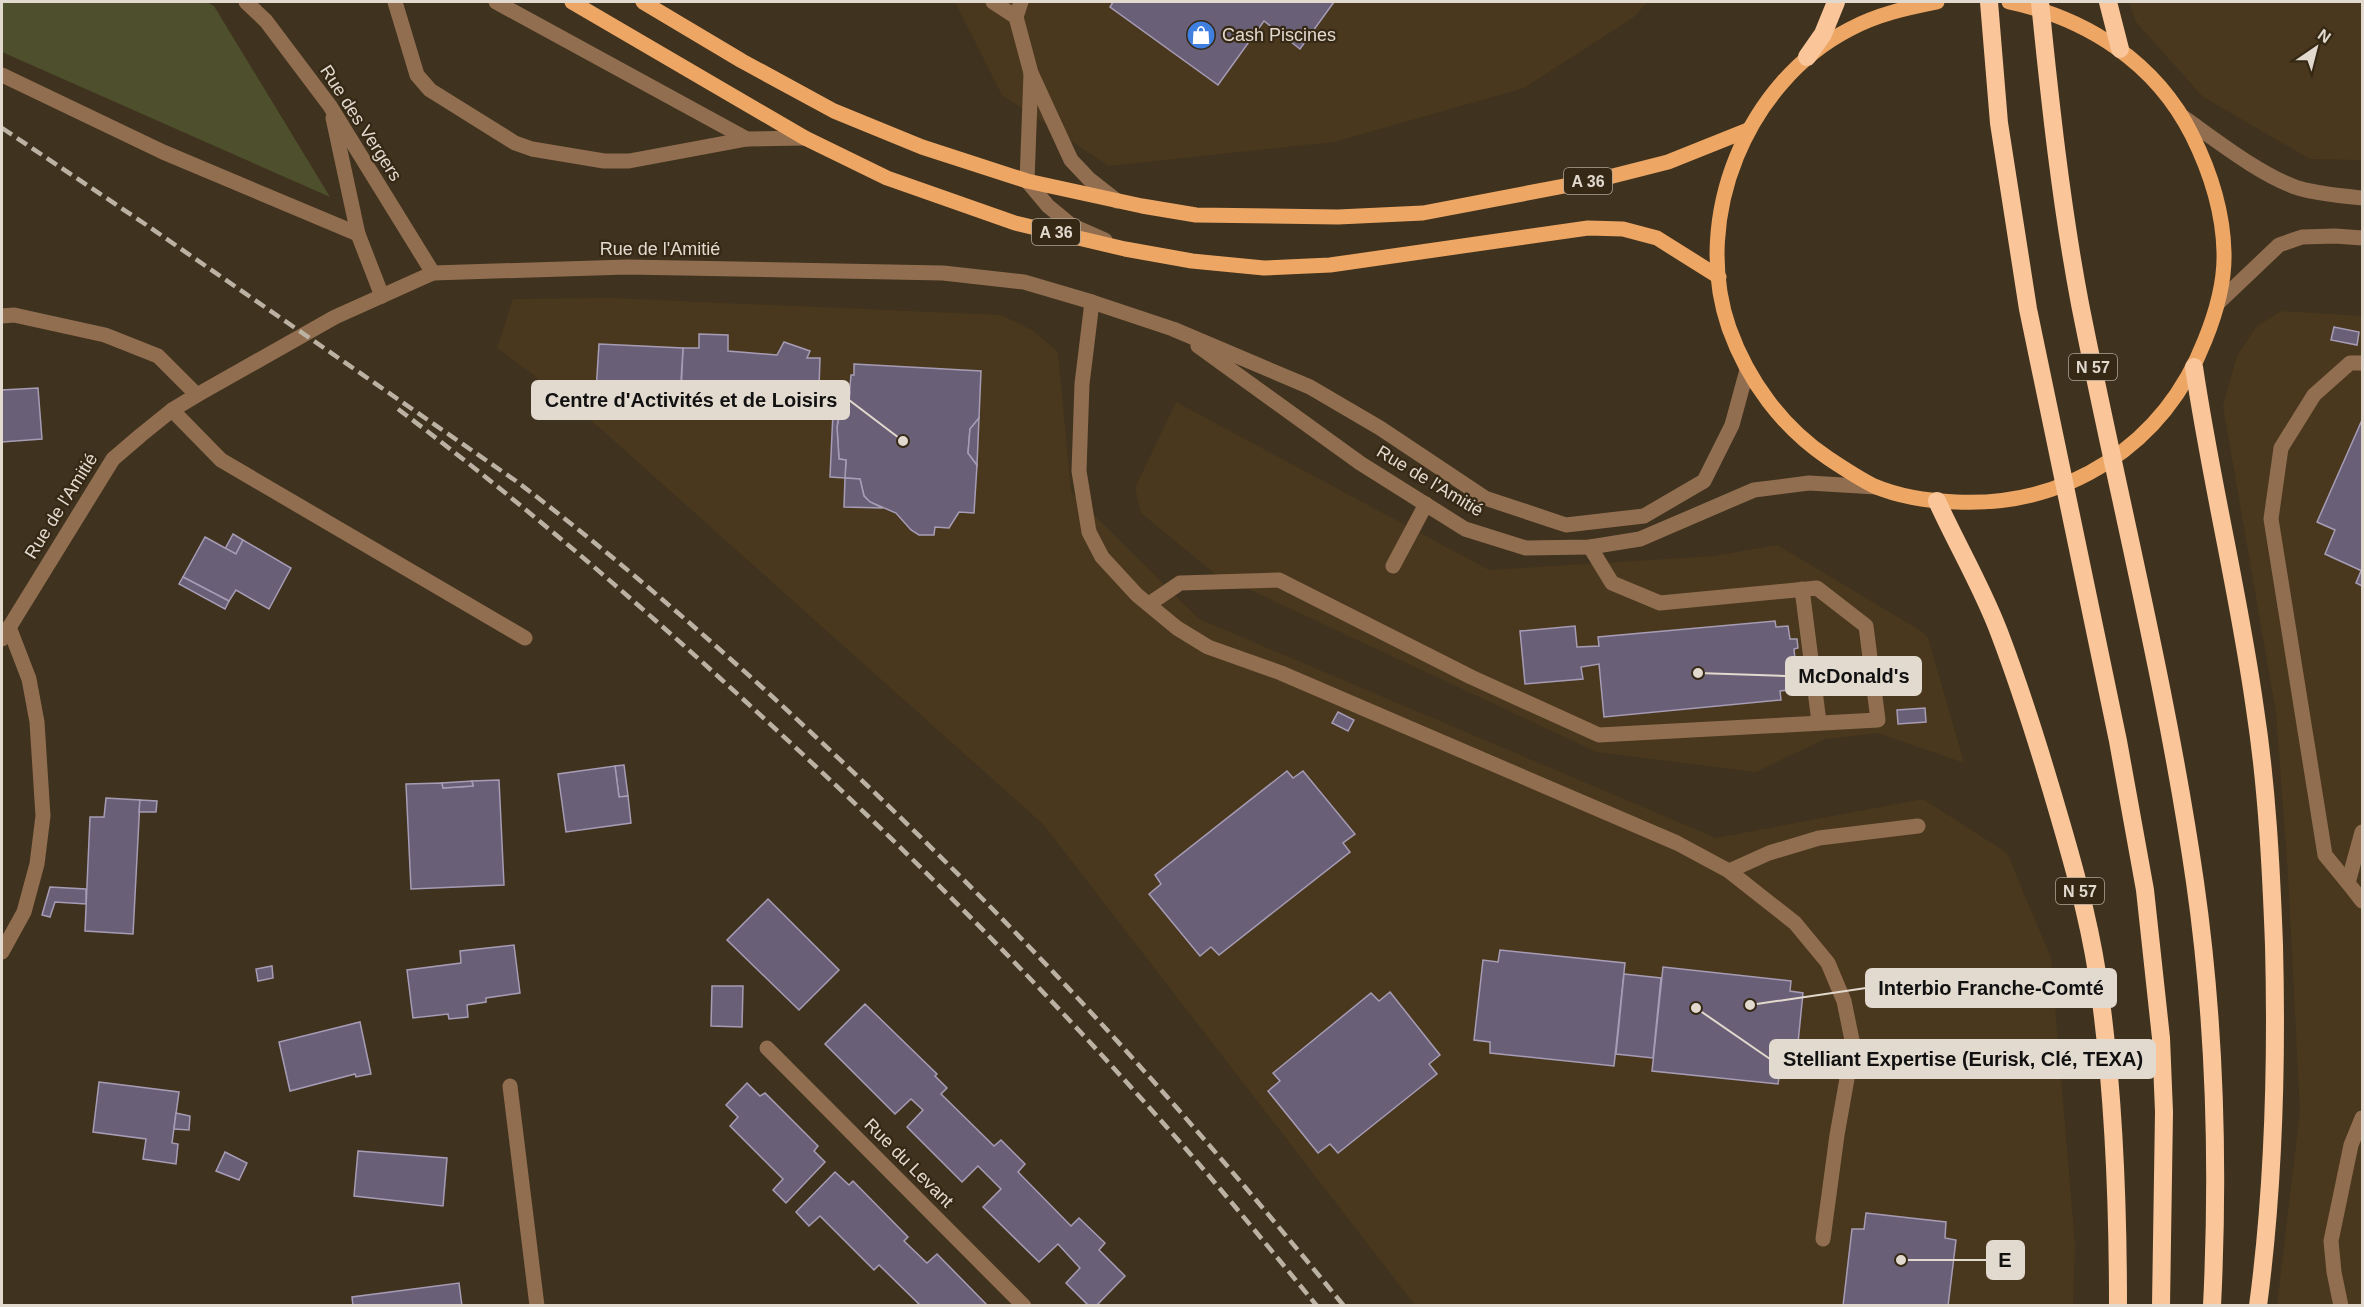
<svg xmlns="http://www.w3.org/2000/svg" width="2364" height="1307" viewBox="0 0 2364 1307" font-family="Arial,sans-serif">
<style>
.built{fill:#49381e}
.green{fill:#4e4f2d}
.building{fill:#696077;stroke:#a69cb5;stroke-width:1.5}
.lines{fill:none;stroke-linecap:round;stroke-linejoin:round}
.minor{stroke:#916e50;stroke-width:15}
.major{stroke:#eda664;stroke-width:15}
.highway{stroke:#f9c599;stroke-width:18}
.rail{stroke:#bcb2a4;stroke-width:4.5;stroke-dasharray:12 6;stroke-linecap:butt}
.labels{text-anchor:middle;stroke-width:4.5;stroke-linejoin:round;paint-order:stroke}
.shield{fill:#352815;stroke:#afa597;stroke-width:1.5}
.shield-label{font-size:16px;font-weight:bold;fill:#e3dacf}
.poi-label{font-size:18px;fill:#e3dacf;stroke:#352815;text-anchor:start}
.street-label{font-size:18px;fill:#e3dacf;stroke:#352815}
.leader{fill:none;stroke:#e3dacf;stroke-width:2}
.callout-dot{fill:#e3dacf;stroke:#352815;stroke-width:2}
.callout{fill:#e3dacf;stroke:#e3dacf;stroke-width:2}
.callout-label{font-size:20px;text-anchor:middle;font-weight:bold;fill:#111}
</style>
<rect width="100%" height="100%" fill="#3f321e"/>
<!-- built -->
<g class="built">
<path d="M955 2H1647L1634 17 1524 88 1334 142 1109 166 1002 95Z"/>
<path d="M2129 2H2362V160L2310 159 2203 97 2136 22Z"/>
<path d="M612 298 1001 315 1032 330 1058 352 1071 492 1199 619 1716 838 1923 799 2007 853 2051 958 2075 1244 2073 1305H1415L1043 824 601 429 562 396 497 348 513 299Z"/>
<path d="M2281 311 2362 316V1305H2277L2300 1111 2288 874 2276 713 2223 406 2237 356 2256 327Z"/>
<path d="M1176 402 1489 570 1714 556 1777 545 1921 631 1928 638 1964 763 1878 733 1825 739 1756 772 1597 752 1214 573 1141 513 1135 488Z"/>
</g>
<!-- green -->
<path class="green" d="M2 2H207L214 6 330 197 2 52Z"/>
<!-- building -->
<g class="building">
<path d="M1113 2H1334L1300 49 1264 21 1218 85 1110 7Z"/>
<path d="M2334 327 2359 332 2357 345 2331 340Z"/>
<path d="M699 334 728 335V351L777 355 784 342 810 351 807 358H820L819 387 721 406 720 419 680 417 683 348H699Z"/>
<path d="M599 344 683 348 680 397 596 391Z"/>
<path d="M854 364 981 371 979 418 970 429 968 453 977 465 974 513 959 512 949 528 935 527 934 535H919L911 530 896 513 870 502 864 496 860 479 845 478 846 460 839 459 837 427 840 411 848 410 851 375H854Z"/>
<path d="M38 388 42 439 2 442V390Z"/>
<path d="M834 391 850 392 848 410 840 411 837 427 839 459 846 460 845 478 830 477Z"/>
<path d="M979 418 977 465 968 453 970 429Z"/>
<path d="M2362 420V571L2325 554 2335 530 2317 522Z"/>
<path d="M845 478 860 479 864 496 870 502 883 508 844 507Z"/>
<path d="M233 534 243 540 236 554 225 549Z"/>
<path d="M205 537 236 554 243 540 291 568 269 609 236 590 229 601 183 577Z"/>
<path d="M2361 571H2362V586L2356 583Z"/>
<path d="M183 577 229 601 225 609 179 584Z"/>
<path d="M1775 621 1776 627 1788 626 1790 639H1797L1798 648 1794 649 1798 689 1780 691 1781 700 1604 717 1599 664 1581 667 1583 679 1525 684 1520 631 1575 626 1577 647 1599 646 1598 637Z"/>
<path d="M1925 708 1926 722 1898 724 1897 710Z"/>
<path d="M1338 712 1354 720 1348 731 1332 723Z"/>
<path d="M624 765 628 796 619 797 615 766Z"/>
<path d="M615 766 619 797 628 796 631 823 566 832 558 774Z"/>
<path d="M1287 771 1293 778 1303 771 1355 834 1343 843 1350 852 1219 955 1211 947 1200 956 1149 894 1161 884 1155 875Z"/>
<path d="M499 780 504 885 411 889 406 784 442 783 443 788 473 786 472 781Z"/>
<path d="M472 781 473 786 443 788 442 783Z"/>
<path d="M106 798 140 800 133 934 85 931 90 817H104Z"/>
<path d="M140 800 157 801 156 812H139Z"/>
<path d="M50 887 86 889V904L55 902 50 917 42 915Z"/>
<path d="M768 899 839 970 799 1010 727 940Z"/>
<path d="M514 945 520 993 486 998V1002L467 1005 468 1017 449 1019 448 1014 413 1018 407 970 461 963 460 951Z"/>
<path d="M1500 950 1625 963 1614 1066 1490 1053V1042L1474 1040 1483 960 1498 962Z"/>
<path d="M272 966 273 978 258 981 256 969Z"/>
<path d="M1663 967 1791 981 1790 991 1803 993 1795 1073 1780 1071 1778 1084 1652 1071Z"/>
<path d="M1624 974 1661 978 1653 1058 1616 1054Z"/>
<path d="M712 986H743L742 1027 711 1026Z"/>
<path d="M1390 992 1440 1055 1429 1064 1437 1074 1338 1153 1330 1144 1318 1153 1268 1091 1280 1081 1273 1073 1371 993 1379 1001Z"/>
<path d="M865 1004 937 1074 935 1076 947 1088 941 1094 994 1146 1001 1140 1025 1164 1018 1172 1071 1226 1079 1218 1105 1243 1099 1250 1125 1276 1096 1306H1089L1066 1283 1080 1268 1058 1244 1039 1262 983 1207 1001 1189 978 1166 962 1182 907 1127 923 1110 911 1099 895 1114 825 1044Z"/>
<path d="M360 1022 371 1074 356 1077 355 1074 290 1091 279 1042Z"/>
<path d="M99 1082 179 1092 172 1143 178 1144 176 1164 143 1159 146 1139 93 1132Z"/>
<path d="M747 1083 760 1096 765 1093 818 1146 814 1151 825 1162 786 1203 773 1190 783 1179 730 1126 738 1117 726 1105Z"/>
<path d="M176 1113 190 1116 189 1130 174 1129Z"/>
<path d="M358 1151 447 1158 443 1206 354 1196Z"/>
<path d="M225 1152 247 1163 239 1180 216 1171Z"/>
<path d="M835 1172 849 1185 853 1181 908 1237 904 1241 927 1263 937 1254 988 1306H921L879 1265 874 1270 820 1216 809 1226 796 1212Z"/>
<path d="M1866 1213 1946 1222 1945 1238 1956 1240 1948 1306H1843L1852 1229H1864Z"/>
<path d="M459 1283 462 1306H353L352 1297Z"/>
</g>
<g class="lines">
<!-- minor -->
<g class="minor">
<path d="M246 2 266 21 330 106 433 273"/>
<path d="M395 2 417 75 430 90 515 143 532 149 604 161H629L747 139 805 138"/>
<path d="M496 2 747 139"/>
<path d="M993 2 1016 17"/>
<path d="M1021 2 1016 17 1031 73"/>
<path d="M2 75 163 152 358 234"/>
<path d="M2183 117C2216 140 2260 175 2298 188 2319 194 2341 196 2362 198"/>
<path d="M333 118 358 234 382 296"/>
<path d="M1105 240 1071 225 1048 206 1027 181 1031 73 1071 160 1089 179 1117 201"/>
<path d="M1092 302 1082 384 1079 471 1089 532 1102 557 1137 595 1177 628 1208 647 1281 673 1677 843 1729 871 1795 923 1828 963 1844 1001 1853 1045 1837 1135 1823 1239"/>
<path d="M2219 302 2279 245 2302 237 2335 236 2362 238"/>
<path d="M2 316 14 315 105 335 158 356 197 395"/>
<path d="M1198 346 1360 463 1465 529 1526 548 1590 547 1640 539 1754 490 1809 483 1876 487"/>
<path d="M172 410 221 460 525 638"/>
<path d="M1393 566 1426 504"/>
<path d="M1802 589 1819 722"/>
<path d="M1149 604 1180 583 1279 580 1471 677 1599 735 1878 720 1866 626 1817 588 1660 603 1612 583 1590 547"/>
<path d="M2 639 113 459 141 435 172 410 197 395 335 317 433 273 627 267 943 273 1024 282 1092 302 1173 329 1310 387 1380 428 1485 498 1566 525 1644 516 1704 481 1732 425 1747 370"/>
<path d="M2362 832 2348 883 2362 901"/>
<path d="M1729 871 1769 853 1819 838 1918 826"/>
<path d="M2348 883 2325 855 2271 519 2281 448 2314 395 2350 363H2362"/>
<path d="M2 952 24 912 37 864 43 816 37 722 29 679 9 627"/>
<path d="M767 1048 1024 1306"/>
<path d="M510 1086 537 1306"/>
<path d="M2341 1306 2334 1272 2331 1241 2351 1145 2362 1118"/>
</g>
<!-- major -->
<g class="major">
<path d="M572 2 805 138 887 178 1015 223 1125 249 1192 261 1264 268 1330 265 1588 228 1623 229 1657 238 1719 277"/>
<path d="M643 2 742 61 834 111 922 147 1027 181 1142 206 1196 215 1338 217 1423 213 1601 179 1668 162 1748 130"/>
<path d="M1937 2C1907 8 1878 14 1850 29 1747 82 1691 217 1729 328 1748 381 1782 427 1828 458 1843 468 1858 478 1874 486 1900 497 1928 501 1956 502 2068 507 2164 445 2205 340 2216 313 2225 282 2224 252 2223 211 2210 171 2192 135 2156 63 2087 18 2009 2"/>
</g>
<!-- highway -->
<g class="highway">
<path d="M1989 2 1999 123 2028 309 2118 741 2145 890 2161 1038 2164 1112 2161 1306"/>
<path d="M2040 2C2050 102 2061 204 2080 304 2118 496 2167 688 2195 882 2215 1022 2219 1165 2212 1306"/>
<path d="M2108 2 2120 49"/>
<path d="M1807 57 1823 34 1836 2"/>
<path d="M2194 367C2211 482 2239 594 2255 709 2267 787 2271 866 2274 945 2277 1065 2274 1186 2258 1306"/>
<path d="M1937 501C1957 545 1982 587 1999 632 2023 695 2043 760 2062 826 2078 881 2093 937 2100 994 2114 1096 2118 1202 2118 1306"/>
</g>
<!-- rail -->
<g class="rail">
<path d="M2 128 145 224 516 481C602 546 684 617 764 689 858 775 950 864 1038 956 1145 1068 1246 1186 1344 1306"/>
<path d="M398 409C532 510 659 621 782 735 926 868 1064 1009 1193 1157 1235 1206 1276 1256 1317 1306"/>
</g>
</g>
<!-- icons -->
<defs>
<g id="shop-disc" transform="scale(1.5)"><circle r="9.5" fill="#3f7fe0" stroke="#352815"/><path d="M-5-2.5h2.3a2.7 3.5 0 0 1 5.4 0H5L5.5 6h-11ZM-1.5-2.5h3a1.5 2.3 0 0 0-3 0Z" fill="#fff"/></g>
</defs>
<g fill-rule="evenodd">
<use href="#shop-disc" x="1201" y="35"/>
</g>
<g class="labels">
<!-- shield labels -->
<g class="shield">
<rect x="1564" y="168" width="48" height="26" rx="4.5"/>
<rect x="1032" y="219" width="48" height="26" rx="4.5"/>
<rect x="2069" y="354" width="48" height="26" rx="4.5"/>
<rect x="2056" y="878" width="48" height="26" rx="4.5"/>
</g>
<g class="shield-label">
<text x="1588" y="187">A 36</text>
<text x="1056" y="238">A 36</text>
<text x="2093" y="373">N 57</text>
<text x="2080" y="897">N 57</text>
</g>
<!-- poi labels -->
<g class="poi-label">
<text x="1222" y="41">Cash Piscines</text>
</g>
<!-- street labels -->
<g class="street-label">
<text transform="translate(361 123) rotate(57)" y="6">Rue des Vergers</text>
<text x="660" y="255">Rue de l'Amitié</text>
<text transform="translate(1430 481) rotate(31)" y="6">Rue de l'Amitié</text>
<text transform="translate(61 506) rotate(-58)" y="6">Rue de l'Amitié</text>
<text transform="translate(909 1163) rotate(45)" y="6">Rue du Levant</text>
</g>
</g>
<!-- callouts -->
<path class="leader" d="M903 441L849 400M1698 673L1786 676M1750 1005L1866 988M1696 1008L1770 1059M1901 1260L1987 1260"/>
<g class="callout-dot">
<circle cx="903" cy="441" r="6"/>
<circle cx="1698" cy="673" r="6"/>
<circle cx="1750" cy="1005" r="6"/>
<circle cx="1696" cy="1008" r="6"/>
<circle cx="1901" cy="1260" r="6"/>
</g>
<g class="callout">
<rect x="532" y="381" width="317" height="38" rx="6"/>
<rect x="1786" y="657" width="135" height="38" rx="6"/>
<rect x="1866" y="969" width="250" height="38" rx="6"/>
<rect x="1770" y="1040" width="385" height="38" rx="6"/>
<rect x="1987" y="1241" width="37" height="38" rx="6"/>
</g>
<g class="callout-label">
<text x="691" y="407">Centre d'Activités et de Loisirs</text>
<text x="1854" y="683">McDonald's</text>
<text x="1991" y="995">Interbio Franche-Comté</text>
<text x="1963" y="1066">Stelliant Expertise (Eurisk, Clé, TEXA)</text>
<text x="2005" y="1267">E</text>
</g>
<!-- border -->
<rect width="2364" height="1307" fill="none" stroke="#e3dacf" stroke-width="6"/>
<!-- north arrow -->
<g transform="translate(2316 48) rotate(35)" stroke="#352815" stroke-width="4.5" paint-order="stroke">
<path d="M0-4.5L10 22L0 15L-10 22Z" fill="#e3dacf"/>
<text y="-9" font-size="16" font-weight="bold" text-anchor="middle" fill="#e3dacf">N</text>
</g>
</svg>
